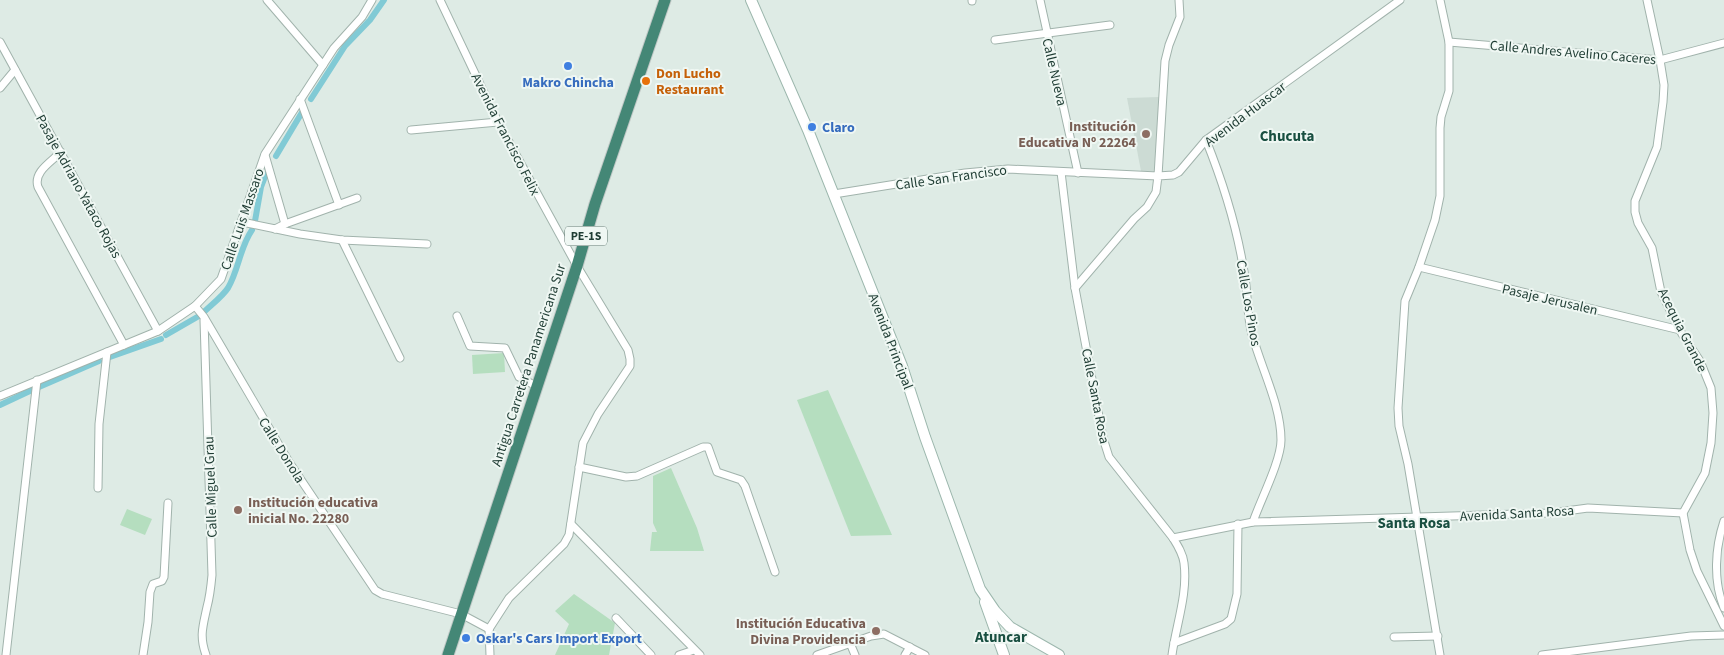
<svg xmlns="http://www.w3.org/2000/svg" width="1724" height="655" viewBox="0 0 1724 655" font-family="'Source Sans 3',sans-serif">
<style>
.built{fill:#ccdbd4}
.green{fill:#b5debf}
.lines{fill:none;stroke-linecap:round;stroke-linejoin:round}
.canal{stroke:#81cad5;stroke-width:6}
.minor-casing{stroke:#a1b3ac;stroke-width:9}
.secondary-casing{stroke:#9cb7ad;stroke-width:12}
.trunk-casing{stroke:#c0c8c6;stroke-width:13}
.minor{stroke:#fff;stroke-width:7}
.secondary{stroke:#fff;stroke-width:10}
.trunk{stroke:#448776;stroke-width:11}
.shop-dot{fill:#3f7fe0;stroke:#eff7f3;stroke-width:2}
.food-dot{fill:#e8710a;stroke:#eff7f3;stroke-width:2}
.education-dot{fill:#8d6e63;stroke:#eff7f3;stroke-width:2}
.labels{text-anchor:middle;stroke-width:4;stroke-linejoin:round;paint-order:stroke}
.shield{fill:#eff7f3;stroke:#5d746d;stroke-width:1}
.shield-label{font-size:12px;font-weight:bold;fill:#1e3c33}
.street-label{font-size:14px;fill:#1e3c33;stroke:#eff7f3}
.food-label{font-size:14px;font-weight:bold;fill:#c56008;stroke:#eff7f3;text-anchor:start}
.shop-label{font-size:14px;font-weight:bold;fill:#366cbe;stroke:#eff7f3;text-anchor:start}
.education-label{font-size:14px;font-weight:bold;fill:#785e54;stroke:#eff7f3;text-anchor:end}
.neighbourhood-label{font-size:15px;font-weight:bold;fill:#194f41;stroke:#eff7f3}
</style>
<rect width="100%" height="100%" fill="#deebe5"/>
<!-- built -->
<path class="built" d="M1159 97 1156 170 1153 171H1141L1127 98Z"/>
<!-- green -->
<g class="green">
<path d="M504 353 505 372 473 374 472 355Z"/>
<path d="M828 390 892 535 851 536 797 400Z"/>
<path d="M671 468 697 528 704 551H650L652 532H657L653 523V476Z"/>
<path d="M127 509 152 519 145 535 120 525Z"/>
<path d="M574 594 615 623 609 655H555L569 624 555 611Z"/>
</g>
<g class="lines">
<!-- canal -->
<g class="canal">
<path d="M311 99 345 46 370 20 384 0"/>
<path d="M276 156 304 109"/>
<path d="M255 221 261 187 266 174"/>
<path d="M203 313C211 305 222 297 228 288 239 269 240 247 252 230"/>
<path d="M166 335 199 316"/>
<path d="M110 357 161 339"/>
<path d="M39 387 99 361"/>
<path d="M0 405 32 390"/>
</g>
<!-- minor casing -->
<g class="minor-casing">
<g id="minor">
<path d="M267 0 323 65"/>
<path d="M440 0 498 122 577 266 628 350 630 359V366L598 414 583 443 569 535 564 544 509 598 489 629"/>
<path d="M972 0V1"/>
<path d="M1040 0 1078 173"/>
<path d="M1440 0 1449 42V91L1441 117 1440 128V196L1435 220 1419 267 1405 301 1398 408 1399 426 1408 464 1440 655"/>
<path d="M1647 0 1660 60 1664 85 1663 102 1657 147 1635 201V212L1638 223 1652 248 1661 292 1682 334 1700 361 1711 388 1713 413 1711 443 1705 473 1683 513 1690 550 1697 571 1724 626"/>
<path d="M995 40 1110 25"/>
<path d="M0 42 158 331"/>
<path d="M1449 42 1660 60 1724 43"/>
<path d="M0 88 15 70"/>
<path d="M300 99 339 205"/>
<path d="M411 130 498 122"/>
<path d="M1206 140C1224 185 1238 230 1245 278 1248 297 1247 317 1252 334 1261 368 1281 405 1281 440 1281 461 1260 501 1253 522"/>
<path d="M61 152C51 162 33 172 38 187L124 345"/>
<path d="M265 155 285 224"/>
<path d="M1061 172 1075 288 1103 438 1109 457 1173 538C1178 546 1183 554 1184 563 1188 594 1176 625 1172 655"/>
<path d="M834 194 965 173 1008 169 1158 176 1165 61 1169 45 1180 17 1179 0"/>
<path d="M242 222 300 234 342 240 427 244"/>
<path d="M275 229 285 224 357 198"/>
<path d="M342 240 400 358"/>
<path d="M1419 267 1680 330"/>
<path d="M1075 288 1134 219 1147 207 1156 192 1158 176 1173 175 1179 172 1206 140 1400 0"/>
<path d="M195 306 204 317 289 462 375 590 382 594 461 614 489 629"/>
<path d="M457 316 470 346 505 348 519 377 536 386"/>
<path d="M204 320 212 575C211 586 210 596 207 607 203 626 199 636 206 655"/>
<path d="M0 396 158 331 195 306 221 279 265 154 334 48 362 17 372 0"/>
<path d="M579 467 626 477 637 476 703 447H708L717 472 741 480 745 486 775 572"/>
<path d="M98 488 99 424 107 352"/>
<path d="M1724 521C1715 548 1713 581 1724 608"/>
<path d="M571 524 700 655"/>
<path d="M1173 538 1253 522 1551 513 1588 508 1683 513"/>
<path d="M616 618 651 655"/>
<path d="M489 629 490 655"/>
<path d="M1394 637 1438 636"/>
<path d="M850 643 855 655"/>
<path d="M1174 643 1225 624 1231 619 1237 594 1238 524"/>
<path d="M6 655 37 380"/>
<path d="M143 655 148 622 150 592 153 584 162 581 164 577 168 503"/>
<path d="M679 655 694 650"/>
<path d="M817 655 871 636 884 634 925 655"/>
<path d="M905 655 910 647"/>
<path d="M1542 655 1691 636 1724 635"/>
</g>
</g>
<!-- secondary casing -->
<g class="secondary-casing">
<g id="secondary">
<path d="M751 0 808 130 902 366 925 437 980 589 995 611 1010 627 1059 655"/>
<path d="M985 602 1004 655"/>
</g>
</g>
<!-- trunk casing -->
<g class="trunk-casing">
<path id="trunk" d="M448 655 577 266 595 204 665 0"/>
</g>
<!-- minor -->
<use href="#minor" class="minor"/>
<!-- secondary -->
<use href="#secondary" class="secondary"/>
<!-- trunk -->
<use href="#trunk" class="trunk"/>
</g>
<!-- markers -->
<g class="shop-dot">
<circle cx="568" cy="66" r="5"/>
<circle cx="812" cy="127" r="5"/>
<circle cx="466" cy="638" r="5"/>
</g>
<circle class="food-dot" cx="646" cy="81" r="5"/>
<g class="education-dot">
<circle cx="1146" cy="134" r="5"/>
<circle cx="238" cy="510" r="5"/>
<circle cx="876" cy="631" r="5"/>
</g>
<g class="labels">
<!-- shield labels -->
<rect class="shield" x="565" y="226.5" width="42" height="19" rx="4"/>
<g class="shield-label">
<text x="586" y="240">PE-1S</text>
</g>
<!-- street labels -->
<g class="street-label">
<text transform="translate(1573 52) rotate(5)" y="5">Calle Andres Avelino Caceres</text>
<text transform="translate(1055 72) rotate(77)" y="5">Calle Nueva</text>
<text transform="translate(1245 114) rotate(-37)" y="5">Avenida Huascar</text>
<text transform="translate(506 134) rotate(63)" y="5">Avenida Francisco Felix</text>
<text transform="translate(951 177) rotate(-8)" y="5">Calle San Francisco</text>
<text transform="translate(79 186) rotate(61)" y="5">Pasaje Adriano Yataco Rojas</text>
<text transform="translate(242 219) rotate(-71)" y="5">Calle Luis Massaro</text>
<text transform="translate(1550 299) rotate(13)" y="5">Pasaje Jerusalen</text>
<text transform="translate(1249 303) rotate(80)" y="5">Calle Los Pinos</text>
<text transform="translate(1683 330) rotate(63)" y="5">Acequia Grande</text>
<text transform="translate(891 341) rotate(69)" y="5">Avenida Principal</text>
<text transform="translate(528 365) rotate(-72)" y="5">Antigua Carretera Panamericana Sur</text>
<text transform="translate(1096 396) rotate(79)" y="5">Calle Santa Rosa</text>
<text transform="translate(282 450) rotate(58)" y="5">Calle Donola</text>
<text transform="translate(210 487) rotate(-92)" y="5">Calle Miguel Grau</text>
<text transform="translate(1517 513) rotate(-3)" y="5">Avenida Santa Rosa</text>
</g>
<!-- food labels -->
<g class="food-label">
<text x="656" y="78">Don Lucho<tspan x="656" dy="16">Restaurant</tspan></text>
</g>
<!-- shop labels -->
<g class="shop-label">
<text x="568" y="87" text-anchor="middle">Makro Chincha</text>
<text x="822" y="132">Claro</text>
<text x="476" y="643">Oskar's Cars Import Export</text>
</g>
<!-- education labels -->
<g class="education-label">
<text x="1136" y="131">Institución<tspan x="1136" dy="16">Educativa Nº 22264</tspan></text>
<text x="248" y="507" text-anchor="start">Institución educativa<tspan x="248" dy="16">inicial No. 22280</tspan></text>
<text x="866" y="628">Institución Educativa<tspan x="866" dy="16">Divina Providencia</tspan></text>
</g>
<!-- neighbourhood labels -->
<g class="neighbourhood-label">
<text x="1287" y="141">Chucuta</text>
<text x="1414" y="528">Santa Rosa</text>
<text x="1001" y="642">Atuncar</text>
</g>
</g>
</svg>
